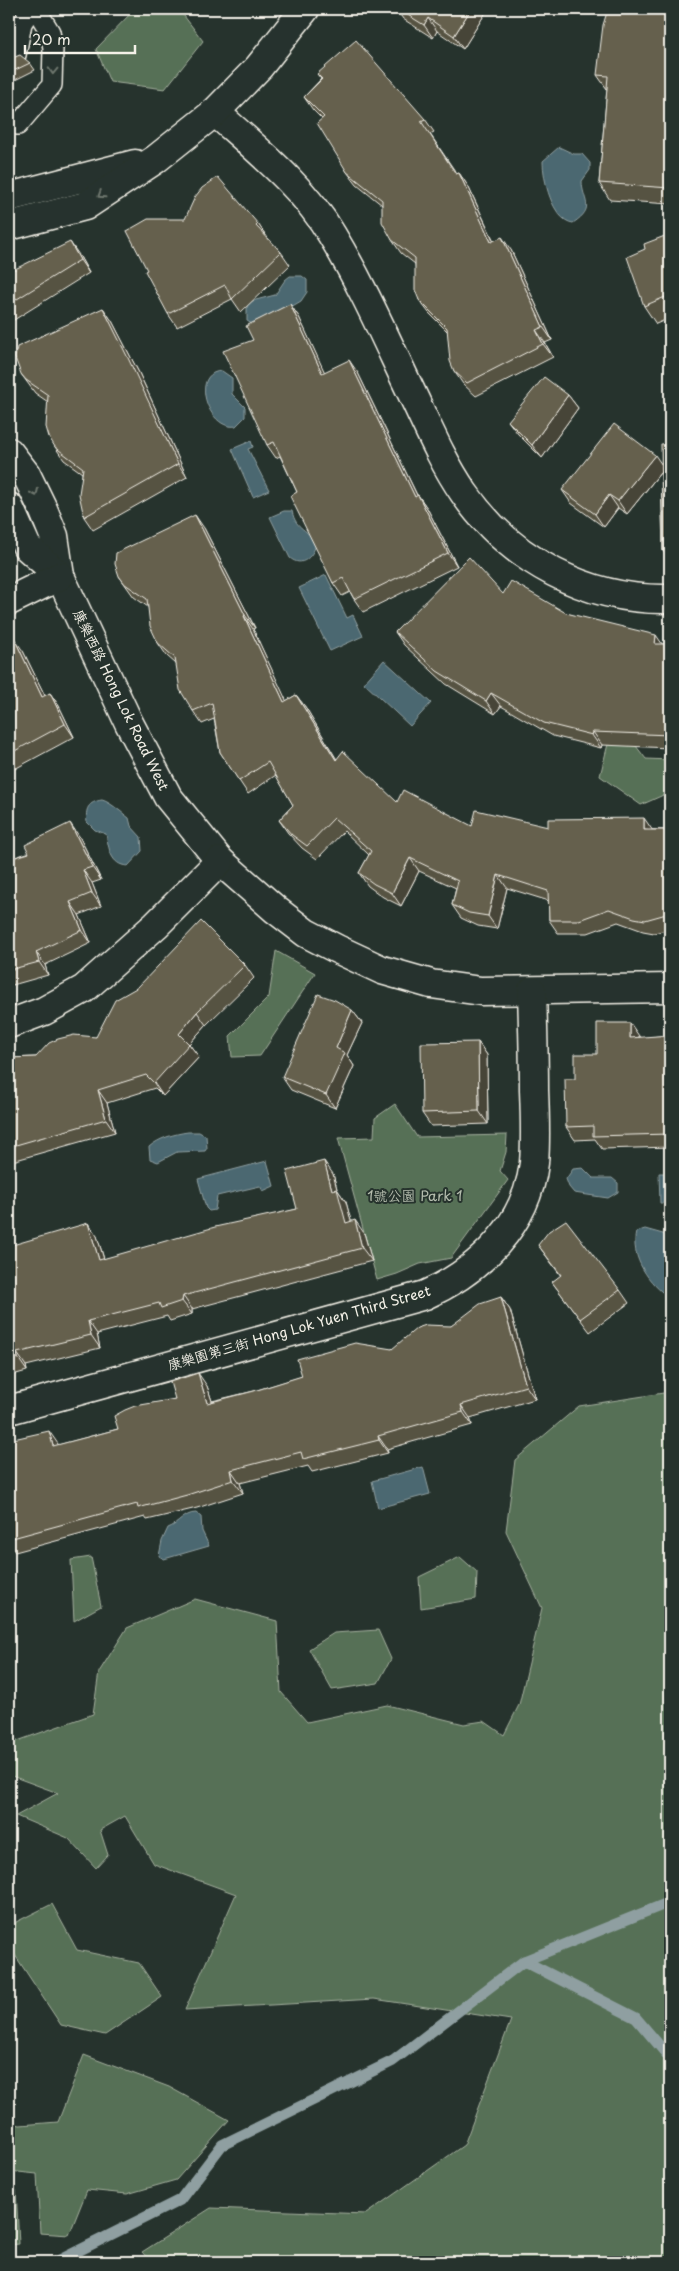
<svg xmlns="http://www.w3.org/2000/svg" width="679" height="2271" viewBox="0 0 679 2271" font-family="'Playpen Sans','LXGW WenKai TC',sans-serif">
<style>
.green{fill:#567056;stroke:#a5b09f}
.water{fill:#4b6871;stroke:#8f9fa1}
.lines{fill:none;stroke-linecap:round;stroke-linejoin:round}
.stream{stroke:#8f9fa1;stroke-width:11}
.lane-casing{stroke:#f4f1e8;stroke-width:22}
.street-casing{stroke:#f4f1e8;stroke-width:31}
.lane{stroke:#26332d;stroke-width:19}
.street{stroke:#26332d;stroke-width:28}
.wall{fill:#575343;stroke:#f4f1e8}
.shaded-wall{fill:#474437;stroke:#f4f1e8}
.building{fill:#65614e;stroke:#f4f1e8}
.oneway{stroke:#6e766e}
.labels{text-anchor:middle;stroke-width:4;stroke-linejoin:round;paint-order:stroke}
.street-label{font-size:14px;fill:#f4f1e8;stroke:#26332d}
.park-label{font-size:14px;fill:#b5bdae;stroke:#26332d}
</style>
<rect width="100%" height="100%" fill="#26332d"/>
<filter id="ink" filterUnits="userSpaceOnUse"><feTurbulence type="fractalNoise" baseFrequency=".02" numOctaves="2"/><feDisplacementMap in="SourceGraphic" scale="10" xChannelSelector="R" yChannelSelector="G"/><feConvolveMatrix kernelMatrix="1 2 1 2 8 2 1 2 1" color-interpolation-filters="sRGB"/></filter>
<g filter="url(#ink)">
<!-- green -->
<g class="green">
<path d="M135 9H173L181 12 203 41 165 89 110 82 96 49Z"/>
<path d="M629 737 646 759 670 760V792L641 805 600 776 609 740Z"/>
<path d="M276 951 315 973 260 1056 232 1057 230 1036 269 997Z"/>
<path d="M395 1104 417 1137 507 1135 506 1152 500 1171 508 1180 451 1258 420 1264 397 1274 377 1280 338 1138 374 1137 375 1118Z"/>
<path d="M670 1392V2262H151L142 2252 211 2208 366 2214 464 2145 511 2020 374 1999 185 2010 236 1894 154 1864 125 1816 100 1830 108 1855 96 1868 68 1838 16 1816 58 1793 9 1775V1744L93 1714 99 1672 127 1628 195 1599 277 1621 281 1692 307 1722 387 1705 464 1724 484 1721 504 1735 519 1705 542 1608 506 1531 515 1460 579 1406Z"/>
<path d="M91 1557 101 1606 74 1621 71 1560Z"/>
<path d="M460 1557 477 1572 476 1599 421 1608 419 1577Z"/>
<path d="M378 1630 391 1659 378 1683 332 1690 309 1649 334 1633Z"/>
<path d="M52 1904 77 1950 139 1963 162 1997 105 2035 61 2025 9 1946 16 1922Z"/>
<path d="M84 2055 169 2087 229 2120 176 2180 127 2194 87 2190 69 2235 40 2233 37 2174 9 2171V2122L20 2125 58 2122Z"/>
<path d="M9 2189 16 2190 19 2244 9 2245Z"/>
</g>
<!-- water -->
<g class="water">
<path d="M559 147 574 154H582L590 163V170L582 181C582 201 597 207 573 223 552 220 543 179 543 161Z"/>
<path d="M290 276H302L307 280V292L301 301 262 324H252L247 321V305L252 301 275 295 285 280Z"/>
<path d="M222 371 232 378V394L245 407V417L236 426C208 431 189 372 222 371Z"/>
<path d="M251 441 253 447 248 449 269 490 253 497 232 449Z"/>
<path d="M284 511H292C296 531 308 527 316 545 312 557 302 568 290 558L270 517Z"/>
<path d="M326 575 347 618 353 615 363 636 330 651 299 588Z"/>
<path d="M384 660 431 703 410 726 364 683Z"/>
<path d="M102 800C110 802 121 812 129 818L131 826 141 837 142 851 128 866C110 865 109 848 106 834L95 830 87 822C85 809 88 802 102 800Z"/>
<path d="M188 1132H199L206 1136 207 1148 205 1151 177 1152 158 1162 150 1159 149 1147C159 1138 174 1134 188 1132Z"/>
<path d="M267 1161 274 1186 263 1191 260 1186 217 1196 215 1210 209 1211 206 1208 198 1179Z"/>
<path d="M583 1168 593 1178H612L618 1183V1192L608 1198 574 1193 569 1187 566 1179 573 1169Z"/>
<path d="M659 1173H670V1203H660Z"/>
<path d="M645 1229 670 1236V1298C649 1284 630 1257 636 1232Z"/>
<path d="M423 1467 430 1494 378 1508 372 1481Z"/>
<path d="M196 1513 201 1517 202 1531 209 1546 164 1559 159 1556 162 1541 168 1528C179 1524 184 1513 196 1513Z"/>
</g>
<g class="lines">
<!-- stream -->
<g class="stream">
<path d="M524 1961 636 2018 670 2058"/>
<path d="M56 2262 180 2200 222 2145 393 2061 524 1961 670 1902"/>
</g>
<!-- lane casing -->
<g class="lane-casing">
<g id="lane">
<path d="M16 55 22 23 31 9"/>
<path d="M9 124 18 125 52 85 53 48 50 32 36 9"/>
</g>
</g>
<!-- street casing -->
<g class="street-casing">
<g id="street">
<path d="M215 112C256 149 304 187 332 235 364 288 388 344 415 400 430 432 444 464 464 493 511 561 588 601 670 599"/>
<path d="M9 197 135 164"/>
<path d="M9 226 85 206 156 159 215 112 259 67 305 9"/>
<path d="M9 452 26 474 43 509 54 536 60 576 129 723 168 797 220 861 276 910 306 933 337 949 382 970 431 984 481 991 670 988"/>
<path d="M9 507 27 547 60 576"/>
<path d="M9 601 60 576"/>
<path d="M9 1024 44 1011 84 989 156 925 220 861"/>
<path d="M9 1410 425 1295C479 1271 527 1225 534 1163 536 1139 535 1115 534 1090 534 1057 533 1024 532 991"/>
</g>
</g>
<!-- lane -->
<use href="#lane" class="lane"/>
<!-- street -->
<use href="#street" class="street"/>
</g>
<!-- wall -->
<g class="wall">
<path d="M396 9H488L463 49 437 31 433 38 403 19Z"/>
<path d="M670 9V204L610 200 599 183 607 89 597 75Z"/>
<path d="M9 59 30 63 35 70 9 83Z"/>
<path d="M317 74 425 119 434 132 430 134 457 174 459 173 468 186 494 241 511 250 552 340 545 343 553 357 476 396 463 384 454 371 448 332 429 313 419 300 415 264 401 253 392 240 382 205 357 185 347 172 322 119 313 110 304 97 321 79Z"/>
<path d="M9 95 16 110 13 113 9 114Z"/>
<path d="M258 224 267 237 281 252 290 265 241 312 232 299 177 327 168 314Z"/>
<path d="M670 234V318L656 324 644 306Z"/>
<path d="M79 255 89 273 9 323V272Z"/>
<path d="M290 304 299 317 324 372 358 373 417 495H418L427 508 457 566 363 612 354 599 350 592 342 596 333 583 297 492 280 456 276 458 267 445 253 340Z"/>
<path d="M103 308 112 321 139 373 187 477 93 530 84 517 82 473 64 460 55 447 48 402 35 393 21 374Z"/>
<path d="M568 395 578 408 542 458 518 434 508 421Z"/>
<path d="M670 444V561L663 551 661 472 627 514 618 508 604 527 571 503 562 490 661 464Z"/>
<path d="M204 528 255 628 253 629 286 701 296 695 306 708 336 759 397 802 472 826 670 830V929L654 933 643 931 618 922 588 933H558L549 920V901L507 888 497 929 478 926 461 918 452 905 456 888 419 871 401 906 383 897 368 886 359 873 369 855 344 831 317 859 302 848 288 833 279 820 293 805 276 775 248 794 220 752 214 719 202 724 193 711 176 664 167 656 158 643 148 607 134 597 119 576Z"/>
<path d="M503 594 566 613 662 644H670V748L602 745 601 748 553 736 501 706 495 714 446 684 404 645 395 632Z"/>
<path d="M9 640 23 651 45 696 50 693 59 706 74 737 9 772Z"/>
<path d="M79 836 101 880 92 883 101 906 79 915 91 943 45 965 48 975 9 986V859Z"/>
<path d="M245 965 254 978 206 1025 189 1044 199 1057 163 1096 155 1088 107 1103 115 1132 9 1162V1058L36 1057 96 1037Z"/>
<path d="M352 1010 362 1023 347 1055 354 1066 335 1108 291 1090 282 1077Z"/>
<path d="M670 1035V1147L602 1149 595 1139 575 1140 566 1127 575 1079 639 1036V1038Z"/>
<path d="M478 1042 487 1055 488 1124 431 1126 422 1113Z"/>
<path d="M333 1174 337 1189 346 1202 351 1221 364 1233 372 1261 192 1309V1314L170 1321 167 1316 97 1334 100 1348 26 1366 27 1371 9 1376V1246L97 1236 104 1259 297 1209Z"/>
<path d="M538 1245 620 1290 629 1303 590 1332 552 1282 561 1276Z"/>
<path d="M501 1297 510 1310 535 1399 470 1418 472 1425 387 1449 388 1453 312 1472 308 1466 240 1483 243 1493 197 1508 147 1520 145 1517 15 1552 11 1546 9 1547V1440L58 1445 118 1429 175 1399 207 1386 212 1401 254 1391 392 1349 451 1326Z"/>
</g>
<!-- shaded-wall -->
<g class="shaded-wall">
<path d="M471 9H488L463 49 454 36Z"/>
<path d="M428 18 437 31 433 38 424 25Z"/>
<path d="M9 95 16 110 13 113 9 107Z"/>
<path d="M459 173 468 186 500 255 491 242Z"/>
<path d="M258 224 267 237 265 239 256 226Z"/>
<path d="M502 237 511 250 552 340 543 327Z"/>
<path d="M70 242 79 255 89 273 80 260Z"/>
<path d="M290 304 299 317 331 386 322 373Z"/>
<path d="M103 308 112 321 139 373 187 477 178 464Z"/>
<path d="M536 330 545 343 553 357 543 344Z"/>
<path d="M349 360 358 373 424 510 415 497Z"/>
<path d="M568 395 578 408 542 458 532 445Z"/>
<path d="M655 455 664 468 627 514 618 501Z"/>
<path d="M418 495 427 508 457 566 448 553Z"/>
<path d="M609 495 618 508 604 527 595 514Z"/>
<path d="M195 515 204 528 255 628 245 615Z"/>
<path d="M244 616 253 629 293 715 284 702Z"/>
<path d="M656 635 665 648 655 644Z"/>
<path d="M14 638 23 651 52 710 42 697Z"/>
<path d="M50 693 59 706 74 737 65 724Z"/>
<path d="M491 693 501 706 495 714 486 701Z"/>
<path d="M296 695 306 708 345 773 336 760Z"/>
<path d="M593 732 602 745 601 748 592 735Z"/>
<path d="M644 818 653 831 644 830Z"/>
<path d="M70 823 79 836 101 880 92 867Z"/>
<path d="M410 858 419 871 401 906 392 893Z"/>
<path d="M83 870 92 883 101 906 92 893Z"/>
<path d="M498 875 507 888 497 929 488 916Z"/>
<path d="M70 902 79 915 91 943 82 930Z"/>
<path d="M36 952 45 965 48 975 39 962Z"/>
<path d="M352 1010 362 1023 347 1055 354 1066 335 1108 326 1095 336 1048Z"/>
<path d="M197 1012 206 1025 189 1044 199 1057 163 1096 154 1083 179 1034Z"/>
<path d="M630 1023 639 1036 640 1051 630 1038Z"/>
<path d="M478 1042 487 1055 488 1124 479 1111Z"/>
<path d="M98 1090 107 1103 115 1132 106 1119Z"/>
<path d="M324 1161 333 1174 337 1189 346 1202 355 1236 346 1223 332 1190Z"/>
<path d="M355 1220 364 1233 372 1261 362 1248Z"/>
<path d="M88 1223 97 1236 108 1273 99 1260Z"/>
<path d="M183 1296 192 1309V1314L182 1301Z"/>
<path d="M501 1297 510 1310 535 1399 526 1386Z"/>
<path d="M88 1321 97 1334 100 1348 91 1335Z"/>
<path d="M17 1353 26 1366 27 1371 18 1358Z"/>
<path d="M198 1373 207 1386 217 1416 207 1403Z"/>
<path d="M461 1405 470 1418 472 1425 463 1412Z"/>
<path d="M49 1431 58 1444 62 1459 53 1446Z"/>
<path d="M378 1436 387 1449 388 1453 379 1440Z"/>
<path d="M231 1470 240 1483 243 1493 233 1480Z"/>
</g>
<!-- building -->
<g class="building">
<path d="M398 9H471L454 36 428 18 424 25Z"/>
<path d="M608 9H670V188L599 183 608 76 597 75 603 25Z"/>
<path d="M356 40 425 119 421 121 456 174 459 173 491 242 502 237 543 327 536 330 543 344 467 383 454 371 450 361 447 328 419 300 415 290V258L392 240 382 222V200L347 172 317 123 324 117 304 97 322 79 317 74Z"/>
<path d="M20 55 30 63 9 73V59H10Z"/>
<path d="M218 177 258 224 256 226 281 252 232 299 225 285 168 314 145 271 147 270 127 231 148 219H185L195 197 202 188Z"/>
<path d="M670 234V295L644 306 627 257 645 249 644 244Z"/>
<path d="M70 242 80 260 9 304V272Z"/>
<path d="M290 304 322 373 349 360 415 497 418 495 448 553 354 599 343 578 333 583 290 496 297 492 274 442 267 445 223 351 253 340 246 326Z"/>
<path d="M103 308 129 360 178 464 84 517 79 494 83 468 55 447 49 437 46 427 48 395 26 380 21 374 15 358 17 347Z"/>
<path d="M544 377 568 395 532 445 508 421Z"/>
<path d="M614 424 655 455 618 501 609 495 595 514 562 490Z"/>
<path d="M661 444H670V551H663Z"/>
<path d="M195 515 245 615 244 616 284 702 296 695 336 760 343 751 397 802 403 790 472 826 476 810 548 827V819L644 818V830H670V913L645 920 634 918 609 909 579 920H549L548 891 498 875 488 916 469 913 452 905 458 881 410 858 392 893 374 884 359 873 371 851 334 818 307 846 292 835 279 820 293 805 268 762 239 781 220 752 212 703 193 711 180 690 175 658 158 643 150 626 147 599 125 584 119 576 115 564 116 553Z"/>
<path d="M469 557 503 594 511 581 566 613 656 635 655 644H670V735L593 732 592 735 544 723 491 693 486 701 437 671 395 632Z"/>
<path d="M14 638 42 697 50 693 65 724 9 754V640Z"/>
<path d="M70 823 92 867 83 870 92 893 70 902 82 930 36 952 39 962 9 970V859L29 853 25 845Z"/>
<path d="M201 921 245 965 197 1012 179 1034 189 1044 154 1083 146 1075 98 1090 106 1119 9 1147V1058L36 1057 49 1043 58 1039 74 1035 96 1037 115 1000 138 987Z"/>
<path d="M318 994 335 1000 352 1010 336 1048 345 1053 326 1095 282 1077Z"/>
<path d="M597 1023H630V1038L670 1035V1134L593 1136V1126L566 1127 565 1079H575V1054H597Z"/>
<path d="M478 1042 479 1111 422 1113 421 1043Z"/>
<path d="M324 1161 332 1190 337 1189 346 1223 355 1220 362 1248 183 1296 182 1301 161 1308 159 1303 88 1321 91 1335 17 1353 18 1358 9 1361V1246L88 1223 99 1260 215 1227 297 1209 287 1171Z"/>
<path d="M566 1220 620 1290 580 1319 552 1282 561 1275 538 1245 549 1231Z"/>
<path d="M501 1297 526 1386 461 1405 463 1412 378 1436 379 1440 303 1459 301 1452 231 1470 233 1480 187 1495 138 1508 137 1504 9 1539V1440L49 1431 53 1446 118 1429 114 1416 125 1410 135 1406 175 1399 170 1382 198 1373 207 1403 254 1391 302 1376 297 1359 355 1343 392 1349 417 1328 426 1325 451 1326 480 1304Z"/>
</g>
<!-- one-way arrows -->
<defs><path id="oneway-chevron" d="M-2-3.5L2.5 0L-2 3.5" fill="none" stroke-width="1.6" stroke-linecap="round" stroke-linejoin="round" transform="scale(1.25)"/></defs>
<g class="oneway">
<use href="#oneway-chevron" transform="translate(53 71) rotate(92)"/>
<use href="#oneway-chevron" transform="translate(101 195) rotate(147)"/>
<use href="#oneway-chevron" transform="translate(35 493) rotate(65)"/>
</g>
</g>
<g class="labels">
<!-- street labels -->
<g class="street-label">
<text transform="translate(121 700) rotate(64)" y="5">康樂西路 Hong Lok Road West</text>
<text transform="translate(299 1328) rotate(-16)" y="5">康樂園第三街 Hong Lok Yuen Third Street</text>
</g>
<!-- park labels -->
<g class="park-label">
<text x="415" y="1201">1號公園 Park 1</text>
</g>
</g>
<!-- margin -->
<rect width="679" height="2271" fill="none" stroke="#26332d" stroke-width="30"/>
<rect x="15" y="15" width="649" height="2241" fill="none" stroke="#f4f1e8" stroke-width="2" filter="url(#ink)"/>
<!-- scale -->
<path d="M25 45v8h110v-8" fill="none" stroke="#f4f1e8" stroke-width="2.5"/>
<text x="32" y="45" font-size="15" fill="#f4f1e8" stroke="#26332d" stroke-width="4" paint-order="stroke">20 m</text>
</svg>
